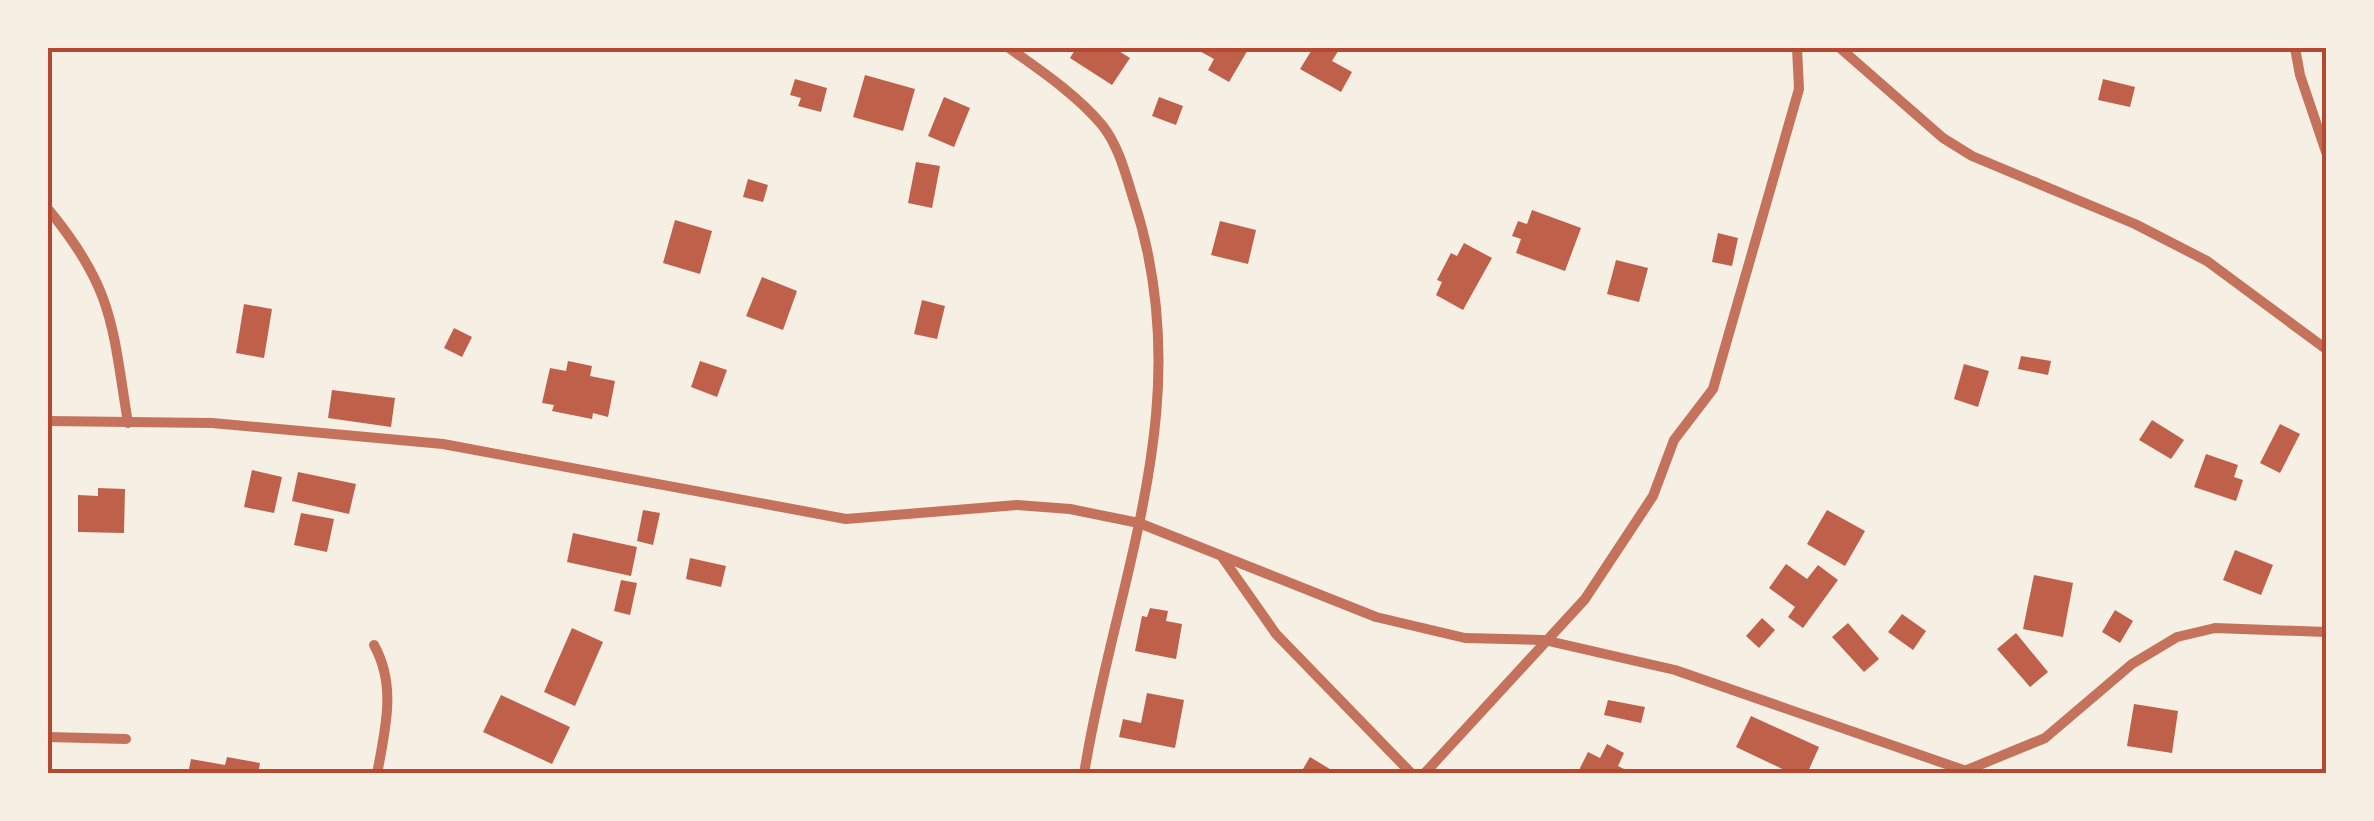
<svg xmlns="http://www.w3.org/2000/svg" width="2374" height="821" viewBox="0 0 2374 821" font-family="'Exo 2',sans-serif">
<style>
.building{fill:#bf614a}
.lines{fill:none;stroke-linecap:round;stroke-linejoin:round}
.minor{stroke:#c5725c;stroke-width:10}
.neatline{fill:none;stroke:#b5482f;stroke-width:4}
</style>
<rect width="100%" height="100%" fill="#f6efe4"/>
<!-- building -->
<g class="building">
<path d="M1076 48H1114L1130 58 1112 85 1070 58Z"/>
<path d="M1194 48H1249L1229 82 1208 70 1214 59Z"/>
<path d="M1313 48H1340L1332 61 1352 72 1341 92 1300 69Z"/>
<path d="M865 75 915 89 903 131 853 117Z"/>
<path d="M795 79 827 88 821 112 798 106 801 98 790 95Z"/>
<path d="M2103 79 2135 87 2130 107 2098 100Z"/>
<path d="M944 97 970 108 954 147 928 136Z"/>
<path d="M1159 97 1183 106 1176 125 1152 116Z"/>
<path d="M916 162 940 166 932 208 908 203Z"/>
<path d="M748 179 768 185 763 202 743 197Z"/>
<path d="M1532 210 1581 228 1565 271 1516 253 1521 239 1512 236 1518 221 1527 224Z"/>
<path d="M675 220 712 231 700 274 663 263Z"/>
<path d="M1220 221 1256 230 1248 264 1211 255Z"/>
<path d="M1718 233 1738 238 1732 266 1712 262Z"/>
<path d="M1464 243 1492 258 1463 310 1436 295 1442 282 1437 280 1451 253 1457 256Z"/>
<path d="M1616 260 1648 268 1639 302 1607 294Z"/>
<path d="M762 277 797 291 783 330 746 316Z"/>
<path d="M922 300 945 306 937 339 914 334Z"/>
<path d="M244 304 272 309 264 358 236 353Z"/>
<path d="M454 328 472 337 462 357 444 348Z"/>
<path d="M2021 356 2051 361 2048 375 2018 369Z"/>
<path d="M568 361 592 366 590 376 615 381 608 417 593 413 592 419 552 411 554 405 542 403 550 368 566 371Z"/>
<path d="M700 361 727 370 717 397 691 387Z"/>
<path d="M1964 364 1989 371 1978 407 1954 399Z"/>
<path d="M332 390 395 398 391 427 328 418Z"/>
<path d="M2152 420 2184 440 2171 459 2139 440Z"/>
<path d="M2280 424 2300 434 2280 473 2260 463Z"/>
<path d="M2206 454 2238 465 2234 477 2243 480 2236 501 2194 487Z"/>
<path d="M252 470 282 477 274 513 244 507Z"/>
<path d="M298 472 356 484 349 514 292 501Z"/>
<path d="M98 488 125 489 124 533 78 532V495L98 496Z"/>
<path d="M643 510 660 513 653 545 637 541Z"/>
<path d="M1827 510 1865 531 1845 566 1807 544Z"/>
<path d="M301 513 334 519 327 552 294 545Z"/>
<path d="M573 533 637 547 631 576 567 562Z"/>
<path d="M2235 550 2273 565 2261 595 2223 580Z"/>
<path d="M690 558 726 566 721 587 686 579Z"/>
<path d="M1786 564 1807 579 1818 565 1838 580 1803 628 1788 617 1795 607 1769 588Z"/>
<path d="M2034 575 2073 583 2063 637 2023 629Z"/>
<path d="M621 580 637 583 630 615 614 611Z"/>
<path d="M1150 608 1168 611 1166 621 1182 624 1176 659 1135 651 1142 616 1147 617Z"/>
<path d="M2115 610 2133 621 2120 643 2102 632Z"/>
<path d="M1902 614 1926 631 1913 650 1888 632Z"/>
<path d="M1762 618 1775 630 1759 648 1746 636Z"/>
<path d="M1848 623 1879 659 1864 672 1832 637Z"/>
<path d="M572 628 603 642 575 706 544 692Z"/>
<path d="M2016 633 2048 672 2030 687 1997 649Z"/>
<path d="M1147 693 1184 700 1175 748 1119 737 1123 719 1141 723Z"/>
<path d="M501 695 570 727 552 764 483 732Z"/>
<path d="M1608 700 1645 707 1641 723 1604 715Z"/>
<path d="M2134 704 2178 711 2172 753 2127 746Z"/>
<path d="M1751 716 1819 747 1807 774H1793L1736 747Z"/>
<path d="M1607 744 1624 753 1618 766 1634 774H1577L1588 752 1600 758Z"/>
<path d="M227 757 260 763 258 774H188L191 759 225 765Z"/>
<path d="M1310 757 1338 774H1300Z"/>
</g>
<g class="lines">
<!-- minor -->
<g class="minor">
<path d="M1009 48C1040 70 1077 95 1102 125 1119 146 1126 176 1134 201 1200 405 1116 575 1084 774"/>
<path d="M1840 48 1943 138 1972 156 2135 224 2207 261 2326 349"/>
<path d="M2295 48 2300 75 2326 152"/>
<path d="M48 209C114 289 112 325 128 423"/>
<path d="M48 421 212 423 443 444 846 519 1017 505 1070 509 1139 523 1376 617 1465 638 1544 640 1675 670 1975 774"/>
<path d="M1222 557 1276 634 1412 774"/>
<path d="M374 645C397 686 385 730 377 774"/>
<path d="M48 737 126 739"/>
<path d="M1967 770 2045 738 2132 664 2177 637 2215 628 2326 632"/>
<path d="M1424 774 1585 599 1653 496 1674 440 1713 389 1799 89 1797 48"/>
</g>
</g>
<!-- border -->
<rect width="2374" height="821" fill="none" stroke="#f6efe4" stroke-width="100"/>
<rect x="50" y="50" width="2274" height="721" class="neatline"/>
</svg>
